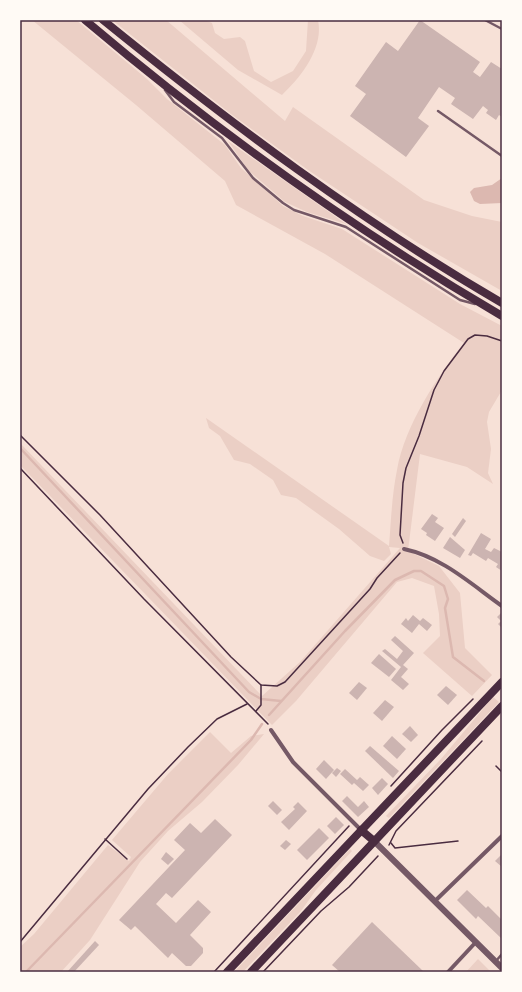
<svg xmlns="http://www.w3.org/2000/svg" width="522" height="992" viewBox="0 0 522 992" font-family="'Titillium Web',sans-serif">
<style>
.green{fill:#ebcfc5}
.water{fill:#dcb8b0}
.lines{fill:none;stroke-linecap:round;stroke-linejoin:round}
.stream{stroke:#dcb8b0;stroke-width:2.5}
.building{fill:#ccb4b1}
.path{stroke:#4a2c40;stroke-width:1.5}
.service{stroke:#755966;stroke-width:2.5}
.minor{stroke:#755966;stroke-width:4}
.tertiary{stroke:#755966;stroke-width:6}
.primary{stroke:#4a2c40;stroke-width:8}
.trunk{stroke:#4a2c40;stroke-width:8}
.neatline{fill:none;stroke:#4a2c40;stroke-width:1.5}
</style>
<rect width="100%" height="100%" fill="#f7e1d7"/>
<!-- green -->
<g class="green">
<path d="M32 20H76L147 79 167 99 215 137 225 145 241 168 283 206 303 216 342 229 460 304 502 326V390L489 412 487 422 491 449 488 473 493 484 467 467 420 454 408 551 439 566 460 593 465 648 492 675 472 696 423 653 440 636 439 614 434 586 412 578 397 582 296 701 272 725 20 465V443L262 696 300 662 400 548 389 547 391 554 384 561 370 556 339 529 296 498 281 495 273 480 250 464 234 460 220 436 209 428 206 418 389 546C391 521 392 494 397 470 405 425 437 377 464 343L325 254 236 205 225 181 136 105Z"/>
<path d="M112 20H166L285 121 293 107 424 200 472 216 502 222V291L418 243 308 170 231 114Z"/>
<path d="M179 20H204L212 23 215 33 224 39 240 37 245 41 254 71 271 82 293 71 306 51 308 20H318C324 48 301 77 282 95L238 70Z"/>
<path d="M228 141 346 224 307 212 285 202 248 170Z"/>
<path d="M493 697 499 702 389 818 386 816 441 759Z"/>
<path d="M210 732 231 753 251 736 264 734 238 765 202 802 168 831 140 862 90 940 61 972H20V947L34 934 108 845 129 861 131 857 112 840 168 774Z"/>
<path d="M350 849 352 851 316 890 301 911 243 972H234Z"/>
<path d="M478 959 491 972H466Z"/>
</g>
<!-- water -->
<path class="water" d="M502 178V203L480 204 474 201 470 192 474 188 492 185Z"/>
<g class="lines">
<!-- stream -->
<g class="stream">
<path d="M20 448 249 692 261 699 281 701"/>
<path d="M269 715 345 631 395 580 414 571H421L444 586 448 599 445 608 453 657 484 681"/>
<path d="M26 972 251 740 262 724"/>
</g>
</g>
<!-- building -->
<g class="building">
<path d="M420 20 480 62 473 72 480 77 491 62 502 69V117L499 115 496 120 486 113 488 110 483 106 473 119 451 104 455 98 439 87 418 118 429 126 406 157 350 116 366 94 355 86 386 42 398 51Z"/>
<path d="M432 514 438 518 435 522 444 528 435 541 426 535 427 533 421 529Z"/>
<path d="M463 518 466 521 455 537 452 534Z"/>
<path d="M481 533 491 539 485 549 491 552 494 548 502 552V571L496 567 498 564 488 558 486 561 473 553 471 556 468 555Z"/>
<path d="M450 537 465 550 460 558 443 548Z"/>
<path d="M502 612V628L498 624 501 621 497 617Z"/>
<path d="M413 615 420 621 423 618 432 625 427 631 419 624 412 633 401 624 406 618 408 621Z"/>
<path d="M395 636 414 653 403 665 408 669 401 677 409 684 403 690 391 680 401 667 382 651 385 649 397 659 403 651 391 640Z"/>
<path d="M379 654 396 669 389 677 371 663Z"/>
<path d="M359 682 367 688 357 700 349 693Z"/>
<path d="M446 686 457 695 448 705 437 695Z"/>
<path d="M385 700 394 707 382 721 373 713Z"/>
<path d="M410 726 418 735 411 742 402 734Z"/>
<path d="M392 736 406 749 397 759 383 746Z"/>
<path d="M370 746 399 771 393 778 365 751Z"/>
<path d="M324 760 334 770 326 779 316 769Z"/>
<path d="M337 768 341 771 336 777 332 773Z"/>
<path d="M345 769 357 780 360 777 369 785 363 791 354 783 352 785 340 774Z"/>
<path d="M382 778 388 784 378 795 372 788Z"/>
<path d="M347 796 358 807 364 801 369 807 358 817 342 801Z"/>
<path d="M273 801 282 810 277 815 268 806Z"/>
<path d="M298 802 307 811 289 830 281 822 295 809 293 807Z"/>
<path d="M336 817 344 825 335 834 327 826Z"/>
<path d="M215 819 232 835 172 898 166 893 156 904 176 923 198 900 211 912 190 935 203 948V953L191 966H186L172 953 168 958 135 926 131 930 119 920 185 850 174 840 190 823 201 833Z"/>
<path d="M319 828 329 838 307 860 297 850Z"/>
<path d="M286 840 291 844 285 850 280 846Z"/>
<path d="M166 852 174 859 168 865 161 859Z"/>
<path d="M502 854V867L495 861Z"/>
<path d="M467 890 486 908 488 906 502 920V939L478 916 476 919 457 900Z"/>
<path d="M372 922 423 971 422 972H340L332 965Z"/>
<path d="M95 941 99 945 74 972H67Z"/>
</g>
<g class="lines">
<!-- path -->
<g class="path">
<path d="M20 435 100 515 231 657 261 685 277 686 285 682 370 589 377 578 400 553"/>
<path d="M20 468 144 599 268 724"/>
<path d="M403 543 400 535 403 483 406 468 419 436 434 390 444 371 468 339 475 335 487 336 502 341"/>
<path d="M256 711 261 705V685"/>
<path d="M496 766 502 772"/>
<path d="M391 786 442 730 473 699"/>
<path d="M105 839 127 859"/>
<path d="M391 843 395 848 458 841"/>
<path d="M389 845 396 831 482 741"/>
<path d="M20 942 148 789 188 747 217 719 247 704"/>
<path d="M214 972 349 826"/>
<path d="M263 972 321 911 349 887 378 856"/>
</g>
<!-- service -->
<g class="service">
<path d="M485 20 502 29"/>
<path d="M165 90 174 102 222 138 253 178 283 203 294 210 346 227 460 300 475 304"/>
<path d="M438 111 502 156"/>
<path d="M496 961 502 954"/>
</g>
<!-- minor -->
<g class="minor">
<path d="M404 549C442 557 471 584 502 606"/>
<path d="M271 730 293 762 361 830"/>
<path d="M435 901 502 836"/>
<path d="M448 972 476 942"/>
</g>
<!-- tertiary -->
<path class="tertiary" d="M374 841 502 968"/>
<!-- primary -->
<g class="primary">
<path d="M361 830 374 841"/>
<path d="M227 972 502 682"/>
<path d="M251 972 502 706"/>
</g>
<!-- trunk -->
<g class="trunk">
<path d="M85 20C215 130 355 230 502 316"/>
<path d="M103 20C230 123 361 221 502 303"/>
</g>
</g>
<!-- border -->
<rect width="522" height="992" fill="none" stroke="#fffaf5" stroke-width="42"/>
<rect x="21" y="21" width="480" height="950" class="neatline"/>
</svg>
